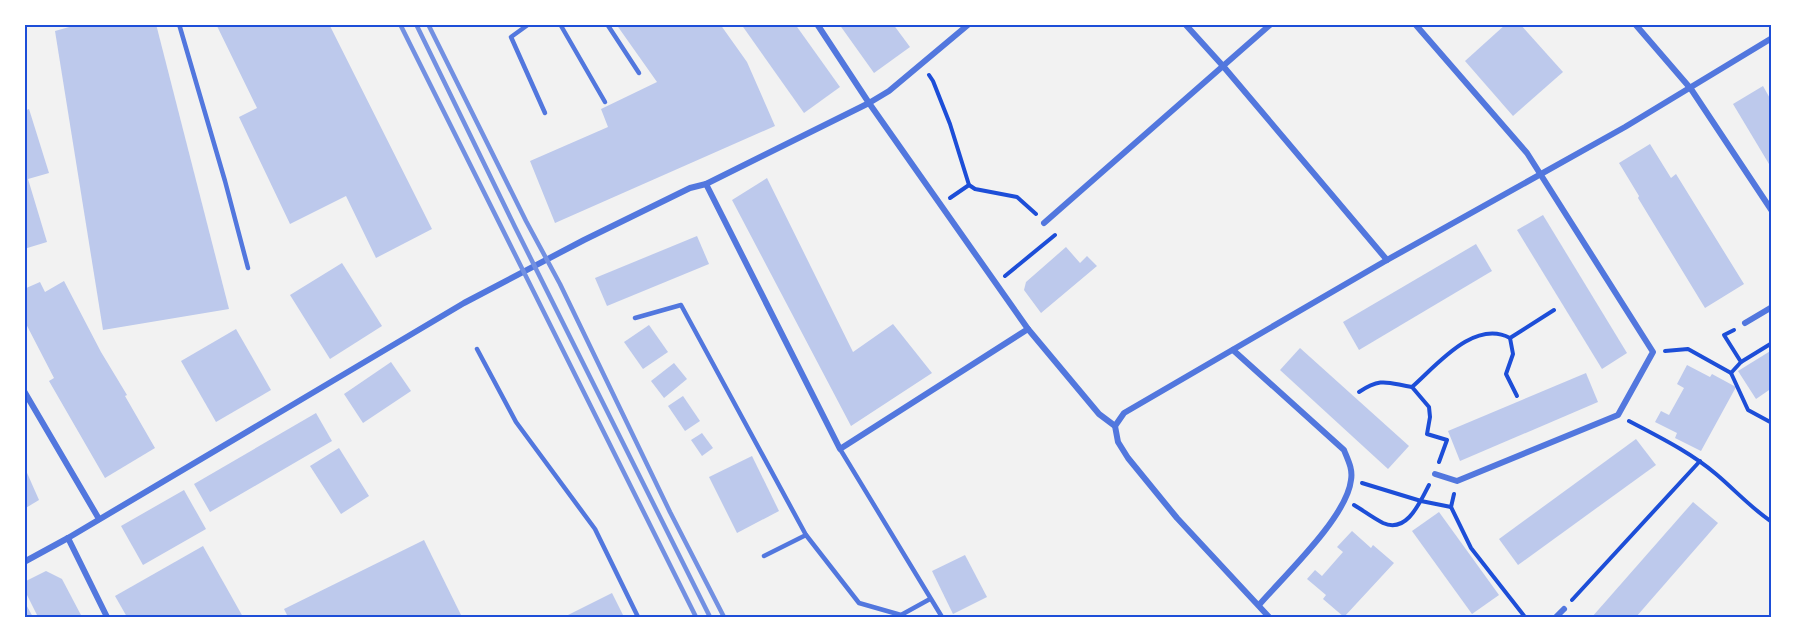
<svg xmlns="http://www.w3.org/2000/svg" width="1796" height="641" viewBox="0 0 1796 641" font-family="Commissioner,sans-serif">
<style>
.building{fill:#bdc9ec}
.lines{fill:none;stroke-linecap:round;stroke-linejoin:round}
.path{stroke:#1d4ed8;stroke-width:4}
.service{stroke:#5277de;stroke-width:4.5}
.minor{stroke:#5277de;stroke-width:6}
.rail{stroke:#7290e2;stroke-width:4.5}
.neatline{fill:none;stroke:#1d4ed8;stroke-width:2}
</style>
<rect width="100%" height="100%" fill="#f2f2f2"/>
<!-- building -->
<g class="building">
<path d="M80 24H156L229 309 103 330 55 31Z"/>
<path d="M216 24H329L432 229 376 258 346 196 290 224 239 117 257 108Z"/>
<path d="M616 24H720L747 62 775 126 555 223 530 161 608 127 601 109 657 82Z"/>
<path d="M741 24H795L840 87 804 113Z"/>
<path d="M839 24H893L910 47 874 73Z"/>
<path d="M1506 24H1520L1563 72 1513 116 1465 61Z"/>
<path d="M1763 86 1772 102V169L1733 104Z"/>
<path d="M29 109 49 173 28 179 47 242 24 249V111Z"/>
<path d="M1650 144 1671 178 1676 174 1744 284 1705 308 1638 198 1639 196 1619 163Z"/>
<path d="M767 178 853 352 893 324 932 373 851 426 732 200Z"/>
<path d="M1543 215 1627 353 1602 369 1517 230Z"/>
<path d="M697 236 709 264 607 306 595 278Z"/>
<path d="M1476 244 1492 271 1359 350 1343 322Z"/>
<path d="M1066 247 1080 263 1087 256 1097 266 1041 313 1024 290 1026 282Z"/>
<path d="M342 263 382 326 330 359 290 295Z"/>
<path d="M64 281 101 352 127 395 125 396 155 448 105 478 49 381 54 378 24 320V289L40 282 45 292Z"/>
<path d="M649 325 668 352 643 369 624 342Z"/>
<path d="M236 329 271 390 216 422 181 361Z"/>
<path d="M1300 348 1409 446 1388 469 1280 370Z"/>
<path d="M1772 350V388L1756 399 1738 371Z"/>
<path d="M391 362 411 391 363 423 344 394Z"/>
<path d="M674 363 687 379 664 398 651 381Z"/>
<path d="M1687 365 1710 377 1712 374 1736 387 1701 451 1675 438 1677 433 1655 422 1661 411 1669 415 1684 388 1677 384Z"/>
<path d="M1586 373 1598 402 1460 461 1448 431Z"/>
<path d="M683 396 700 421 685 431 668 406Z"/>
<path d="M316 413 332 441 210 512 194 484Z"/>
<path d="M702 433 713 448 702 456 691 440Z"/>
<path d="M1636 439 1656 465 1518 565 1499 539Z"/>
<path d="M339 448 369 496 341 514 310 466Z"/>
<path d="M752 456 779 511 737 533 709 477Z"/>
<path d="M24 466 39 500 24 509Z"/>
<path d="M184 490 206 529 143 565 121 526Z"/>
<path d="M1693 502 1718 523 1636 617H1592Z"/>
<path d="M1439 512 1499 595 1472 614 1412 531Z"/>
<path d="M1352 531 1371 548 1373 545 1394 563 1344 617 1323 599 1326 595 1307 579 1315 570 1322 576 1343 552 1337 547Z"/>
<path d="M424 540 462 617H288L284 609Z"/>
<path d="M203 546 243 617H127L115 596Z"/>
<path d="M965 555 987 597 953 614 932 571Z"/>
<path d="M46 571 62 579 82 617H38L24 589V582Z"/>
<path d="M612 593 624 617H564Z"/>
<path d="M24 601 33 617H24Z"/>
</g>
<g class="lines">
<!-- path -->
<g class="path">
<path d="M929 75 933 81 950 124 969 185 975 189 1017 197 1036 214"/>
<path d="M950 198 969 185"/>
<path d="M1005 276 1055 235"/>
<path d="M1510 338 1513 354 1506 374 1517 396"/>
<path d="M1665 351 1688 349 1731 373 1741 362 1724 335 1734 330"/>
<path d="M1741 362 1772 343"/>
<path d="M1731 373 1748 410 1772 423"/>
<path d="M1359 392C1382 377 1387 383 1412 387"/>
<path d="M1629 421C1659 437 1690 452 1716 474 1735 490 1751 508 1772 522"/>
<path d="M1439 462 1447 440 1427 434 1430 417 1429 407 1412 387C1437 365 1474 319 1510 338L1554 310"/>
<path d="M1362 483 1421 501 1451 507"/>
<path d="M1454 494 1451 507 1471 548 1525 617"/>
<path d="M1354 505C1364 511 1373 518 1383 523 1407 534 1420 502 1429 485"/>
<path d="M1572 600 1700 461"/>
</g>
<!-- service -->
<g class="service">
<path d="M179 24 225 181 248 268"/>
<path d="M529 24 511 37 545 113"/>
<path d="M560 24 605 102"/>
<path d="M607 24 639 73"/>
<path d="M635 318 681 305 806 535"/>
<path d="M477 349 516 422 595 529 638 617"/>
<path d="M840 449 942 617"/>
<path d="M764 556 806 535 859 603 901 615 930 599"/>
</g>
<!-- minor -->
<g class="minor">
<path d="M817 24 869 103 1028 329 1099 414 1115 426 1118 442 1128 458 1177 518 1269 617"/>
<path d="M1185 24 1223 66 1387 260"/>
<path d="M1415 24 1527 153 1653 352 1618 415 1457 481 1435 474"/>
<path d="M1635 24 1691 89 1772 211"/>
<path d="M706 184 840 449 1028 329"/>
<path d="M1044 223 1271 24"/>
<path d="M1745 323 1772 307"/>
<path d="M1233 350 1344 450C1348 460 1353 469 1351 480 1347 517 1284 576 1259 605"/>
<path d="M24 391 99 519"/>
<path d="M1115 426 1124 413 1387 260 1625 127 1772 38"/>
<path d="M68 538 107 617"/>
<path d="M24 562 68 538 464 303 584 240 690 188 706 184 869 103 889 91 969 24"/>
<path d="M1556 617 1564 609"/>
</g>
<!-- rail -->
<g class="rail">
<path d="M400 24 696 617"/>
<path d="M416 24 515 227 710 617"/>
<path d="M428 24 526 221 560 284 670 512 724 617"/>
</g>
</g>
<!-- border -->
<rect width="1796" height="641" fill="none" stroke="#ffffff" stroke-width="51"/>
<rect x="26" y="26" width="1744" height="590" class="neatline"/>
</svg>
